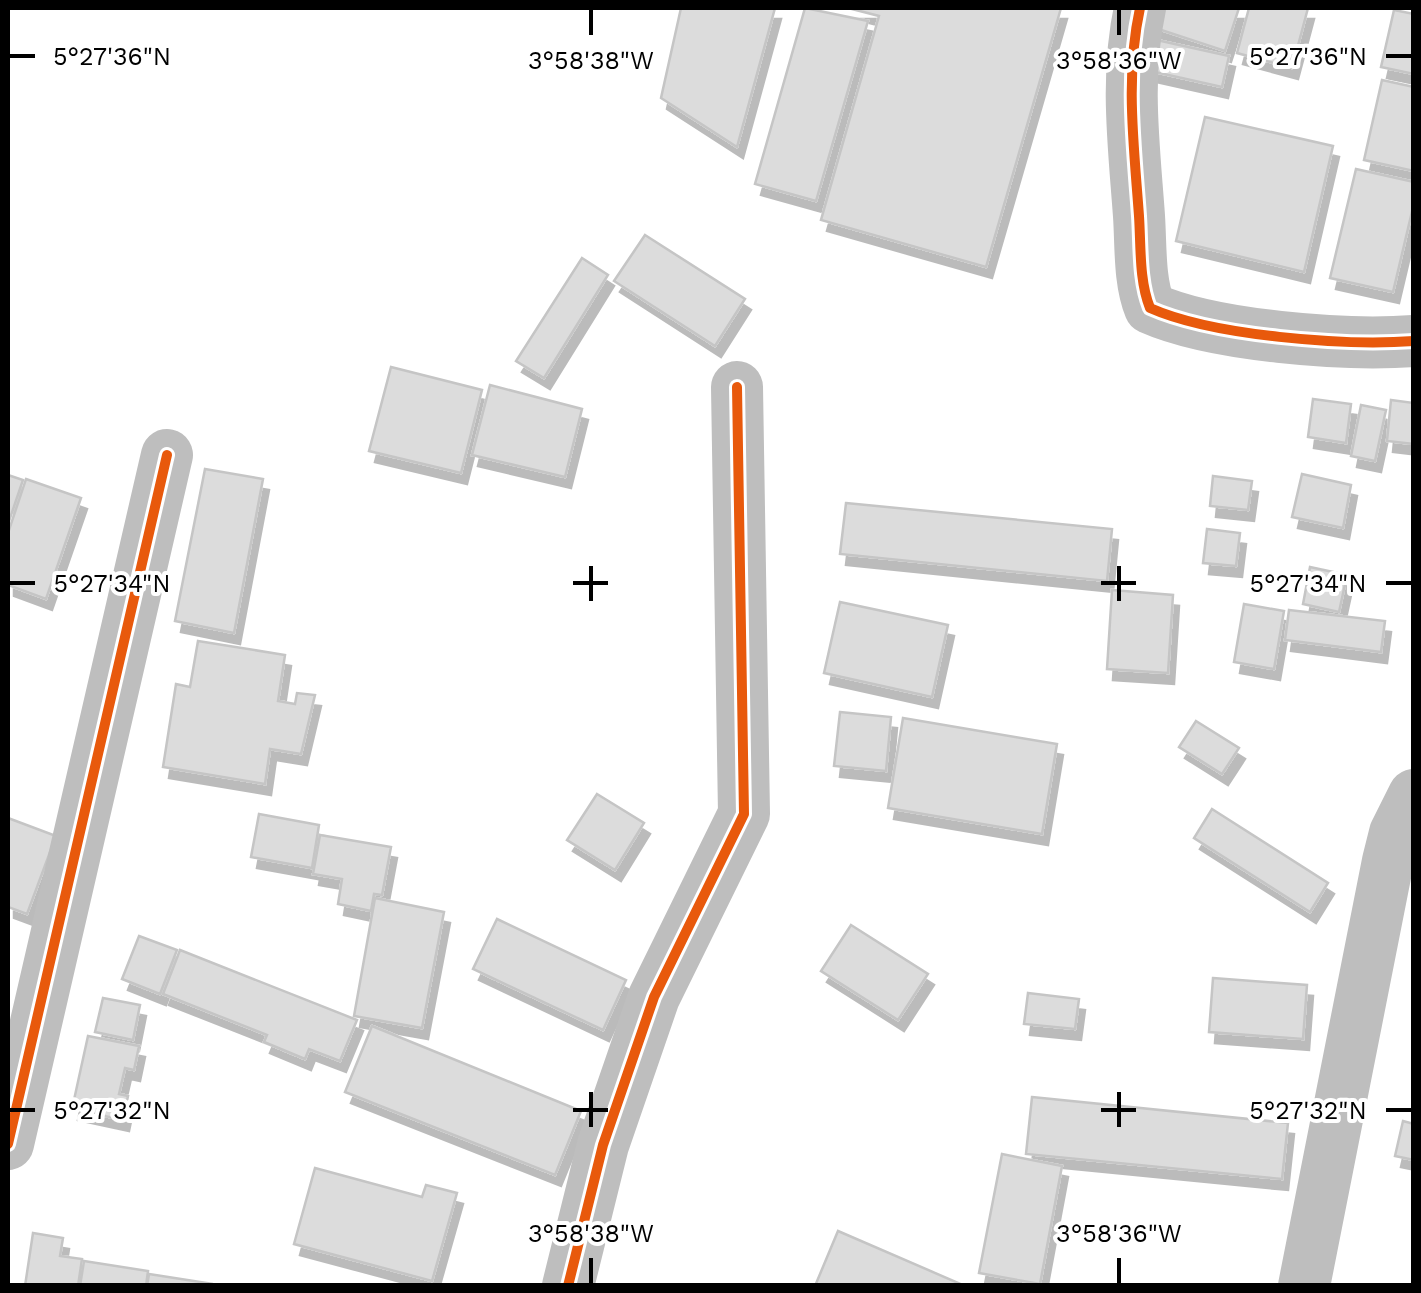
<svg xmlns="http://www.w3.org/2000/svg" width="1421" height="1293" viewBox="0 0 1421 1293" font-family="'Work Sans',sans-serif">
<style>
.building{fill:#dcdcdc;stroke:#c5c5c5;stroke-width:2.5;filter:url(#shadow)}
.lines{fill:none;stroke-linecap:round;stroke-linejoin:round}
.minor{stroke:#bebebe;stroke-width:52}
.cycleway-casing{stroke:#fff;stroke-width:16}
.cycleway{stroke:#e8590c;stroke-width:10}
.ticks{fill:none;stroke:#000;stroke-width:4}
.ticks-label{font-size:25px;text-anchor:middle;fill:#000;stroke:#fff;stroke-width:8;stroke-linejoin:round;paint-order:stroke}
</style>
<defs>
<filter id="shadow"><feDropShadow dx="6" dy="11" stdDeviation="0" flood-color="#0004"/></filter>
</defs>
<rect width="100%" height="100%" fill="#fff"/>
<!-- building -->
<g class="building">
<path d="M681 8H775L737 147 661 98Z"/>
<path d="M805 8 868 21 816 201 755 184Z"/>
<path d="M848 8H1061L986 267 821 220 879 16Z"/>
<path d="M1149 8H1239L1225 51 1143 24Z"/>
<path d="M1249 8H1308L1292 68 1237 53Z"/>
<path d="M1394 10 1414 14V74L1381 67Z"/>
<path d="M1143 37 1229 56 1222 87 1137 68Z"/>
<path d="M1382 80 1414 87V171L1364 160Z"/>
<path d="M1205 117 1333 146 1304 272 1176 241Z"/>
<path d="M1356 169 1414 182V203L1393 292 1330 278Z"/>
<path d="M645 235 745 299 715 346 614 281Z"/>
<path d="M582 258 608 275 544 378 516 361Z"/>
<path d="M391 367 482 390 461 473 369 451Z"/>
<path d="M490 385 582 409 565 477 472 455Z"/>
<path d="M1313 399 1351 404 1346 443 1308 437Z"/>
<path d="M1391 400 1414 403V444L1387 441Z"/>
<path d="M1361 405 1386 410 1375 461 1351 456Z"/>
<path d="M205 469 263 479 234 633 175 621Z"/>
<path d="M1302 474 1351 485 1343 528 1292 517Z"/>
<path d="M8 475 23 480 8 524Z"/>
<path d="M1213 476 1252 481 1248 510 1210 506Z"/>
<path d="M26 479 81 498 46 599 8 585V533Z"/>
<path d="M846 503 1112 529 1107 581 840 554Z"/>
<path d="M1207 529 1240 533 1236 566 1203 563Z"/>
<path d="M1310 567 1347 575 1339 612 1303 604Z"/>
<path d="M1112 590 1173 595 1168 673 1107 669Z"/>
<path d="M840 602 948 625 932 697 824 673Z"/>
<path d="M1244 604 1284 611 1274 669 1234 662Z"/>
<path d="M1289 610 1385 621 1381 652 1285 640Z"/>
<path d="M198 641 285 655 278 701 295 704 297 693 315 695 301 754 270 749 265 784 163 767 176 684 190 687Z"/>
<path d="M840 712 891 717 886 771 834 766Z"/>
<path d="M903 718 1057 744 1042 834 888 808Z"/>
<path d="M1196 721 1239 748 1222 774 1179 747Z"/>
<path d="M597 794 644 823 615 870 567 840Z"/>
<path d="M1212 809 1328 883 1310 912 1194 838Z"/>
<path d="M259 814 319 825 312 868 251 857Z"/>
<path d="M8 818 56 836 27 914 8 907Z"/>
<path d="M320 835 391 847 382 895 374 894 371 911 338 904 342 879 313 874Z"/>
<path d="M375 898 444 912 422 1028 354 1016Z"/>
<path d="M497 919 626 980 603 1030 473 969Z"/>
<path d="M851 925 928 974 898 1020 821 971Z"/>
<path d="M139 936 177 950 160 994 122 979Z"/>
<path d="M180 950 357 1020 340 1061 309 1049 305 1059 264 1042 267 1035 163 994Z"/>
<path d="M1213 978 1307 985 1303 1039 1209 1032Z"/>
<path d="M1028 993 1079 999 1075 1029 1024 1024Z"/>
<path d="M103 998 140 1005 133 1040 95 1032Z"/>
<path d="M372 1026 581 1111 555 1175 345 1092Z"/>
<path d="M88 1036 139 1046 134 1070 125 1068 119 1094 128 1096 123 1120 72 1109Z"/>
<path d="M1032 1097 1288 1123 1282 1179 1026 1154Z"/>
<path d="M1403 1121 1414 1124V1160L1395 1156Z"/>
<path d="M1002 1154 1062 1166 1040 1284 979 1273Z"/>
<path d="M315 1168 422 1197 426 1185 457 1193 432 1281 294 1244Z"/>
<path d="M838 1231 963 1285V1286H815Z"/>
<path d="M33 1233 63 1238 60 1256 82 1259 78 1286H25Z"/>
<path d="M84 1261 148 1271 146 1286H80Z"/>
<path d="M149 1274 213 1284 147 1286Z"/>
</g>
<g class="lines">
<!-- minor -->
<g class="minor">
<path d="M1140 8C1125 77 1134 146 1139 216 1141 246 1139 281 1150 308 1213 336 1344 346 1414 341"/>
<path d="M8 1144 167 455"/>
<path d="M568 1286 603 1145 654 997 744 814 737 387"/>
<path d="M1304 1286 1388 861 1395 833 1414 795"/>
</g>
<!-- cycleway casing -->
<g class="cycleway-casing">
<g id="cycleway">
<path d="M1140 8C1125 77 1134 146 1139 216 1141 246 1139 281 1150 308 1213 336 1344 346 1414 341"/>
<path d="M8 1144 167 455"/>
<path d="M568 1286 603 1145 654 997 744 814 737 387"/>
</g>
</g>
<!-- cycleway -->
<use href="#cycleway" class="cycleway"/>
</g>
<!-- ticks -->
<path class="ticks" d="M591 10V35M1119 10V35M10 56H35M1386 56H1411M591 566V601M1119 566V601M10 583H35M573 583H608M1101 583H1136M1386 583H1411M591 1092V1127M1119 1092V1127M10 1110H35M573 1110H608M1101 1110H1136M1386 1110H1411M591 1258V1283M1119 1258V1283"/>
<g class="ticks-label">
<text x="112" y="65">5°27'36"N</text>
<text x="1308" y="65">5°27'36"N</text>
<text x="591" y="69">3°58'38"W</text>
<text x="1119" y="69">3°58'36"W</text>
<text x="112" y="592">5°27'34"N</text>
<text x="1308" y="592">5°27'34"N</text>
<text x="112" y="1119">5°27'32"N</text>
<text x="1308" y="1119">5°27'32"N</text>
<text x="591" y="1242">3°58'38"W</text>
<text x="1119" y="1242">3°58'36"W</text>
</g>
<!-- border -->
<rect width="1421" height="1293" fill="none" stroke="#000000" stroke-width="20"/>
</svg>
